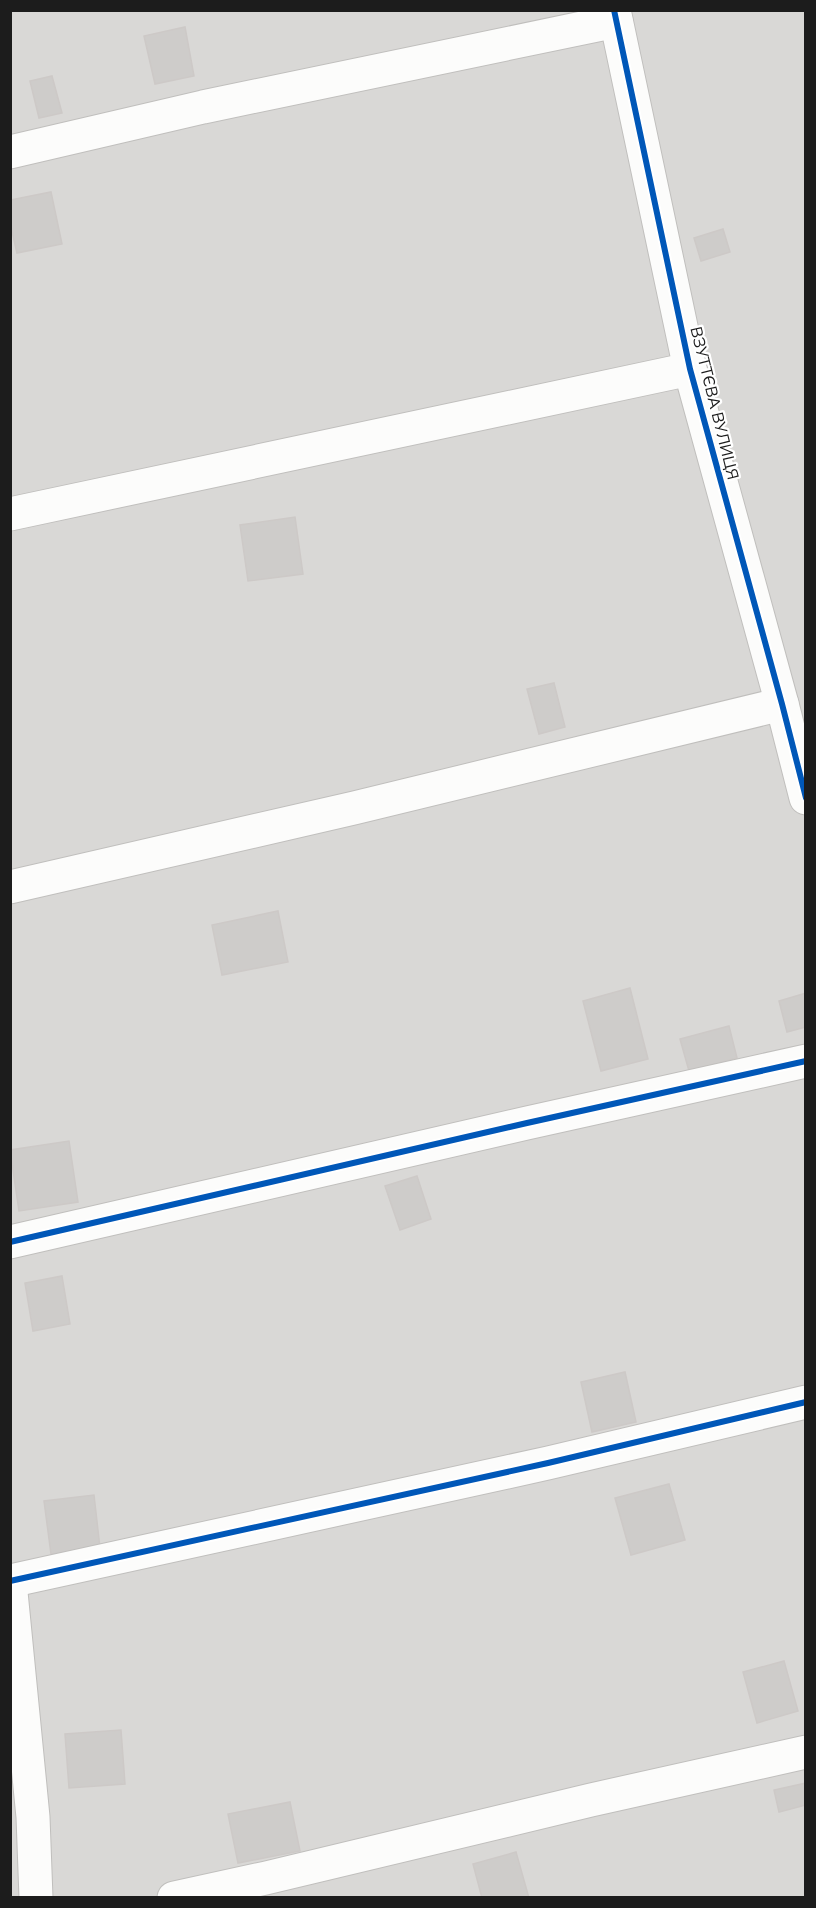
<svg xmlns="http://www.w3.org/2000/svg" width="816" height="1908" viewBox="0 0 816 1908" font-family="Mulish,sans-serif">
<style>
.residential{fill:#d9d8d6}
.building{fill:#ceccca;stroke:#cdc9c7;stroke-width:1.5}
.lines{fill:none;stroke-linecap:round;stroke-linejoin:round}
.minor-casing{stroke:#c0bfbd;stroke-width:35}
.minor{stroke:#fcfcfb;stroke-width:33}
.cycleway-casing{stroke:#fff;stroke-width:10}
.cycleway{stroke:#0057b8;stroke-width:6}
.labels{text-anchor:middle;stroke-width:4.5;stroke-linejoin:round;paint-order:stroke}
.street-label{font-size:16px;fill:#1c1c1c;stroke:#fff}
</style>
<rect width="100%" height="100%" fill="#eae8e5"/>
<!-- residential -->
<path class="residential" d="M11 11H805V1897L11 1898Z"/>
<!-- building -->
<g class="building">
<path d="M185 27 194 76 155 84 144 36Z"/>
<path d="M52 76 62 113 39 118 30 81Z"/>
<path d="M51 192 62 244 17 253 10 223V200Z"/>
<path d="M723 229 730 252 701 261 694 238Z"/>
<path d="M295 517 303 574 248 581 240 525Z"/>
<path d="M554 683 565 727 539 734 527 689Z"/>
<path d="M278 911 288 962 222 975 212 925Z"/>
<path d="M630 988 648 1059 601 1071 583 1001Z"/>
<path d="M806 993V1027L787 1032 779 1001Z"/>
<path d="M729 1026 737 1058 689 1071 680 1039Z"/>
<path d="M69 1141 78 1202 19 1211 10 1150Z"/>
<path d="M417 1176 431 1219 400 1230 385 1186Z"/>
<path d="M62 1276 70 1324 33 1331 25 1283Z"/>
<path d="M625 1372 636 1422 592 1432 581 1382Z"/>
<path d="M669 1484 685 1540 631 1555 615 1498Z"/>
<path d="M94 1495 100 1548 51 1554 44 1501Z"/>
<path d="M784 1661 798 1711 757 1723 743 1672Z"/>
<path d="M121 1730 125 1784 69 1788 65 1734Z"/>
<path d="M806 1783V1805L779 1812 774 1790Z"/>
<path d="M290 1802 300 1851 238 1863 228 1814Z"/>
<path d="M516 1852 529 1898H482L473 1864Z"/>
</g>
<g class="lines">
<!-- minor casing -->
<g class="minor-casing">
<g id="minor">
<path d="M614 10 690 369 782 704 806 798"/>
<path d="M10 152 203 107 616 21"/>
<path d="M10 514 690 369"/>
<path d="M10 887 354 808 782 704"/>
<path d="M10 1242 527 1123 806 1061"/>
<path d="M10 1581 548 1463 806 1402"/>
<path d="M10 1582 33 1817 36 1898"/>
<path d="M174 1898 266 1878 591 1800 806 1752"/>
</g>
</g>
<!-- minor -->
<use href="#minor" class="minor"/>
<!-- cycleway casing -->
<g class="cycleway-casing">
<g id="cycleway">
<path d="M614 10 690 369 782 704 806 798"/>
<path d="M10 1242 527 1123 806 1061"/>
<path d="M10 1581 548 1463 806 1402"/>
</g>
</g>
<!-- cycleway -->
<use href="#cycleway" class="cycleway"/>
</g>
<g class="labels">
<!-- street labels -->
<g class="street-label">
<text transform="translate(715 403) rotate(76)" y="6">ВЗУТТЄВА ВУЛИЦЯ</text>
</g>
</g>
<!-- border -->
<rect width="816" height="1908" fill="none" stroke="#1c1c1c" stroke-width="24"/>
</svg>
